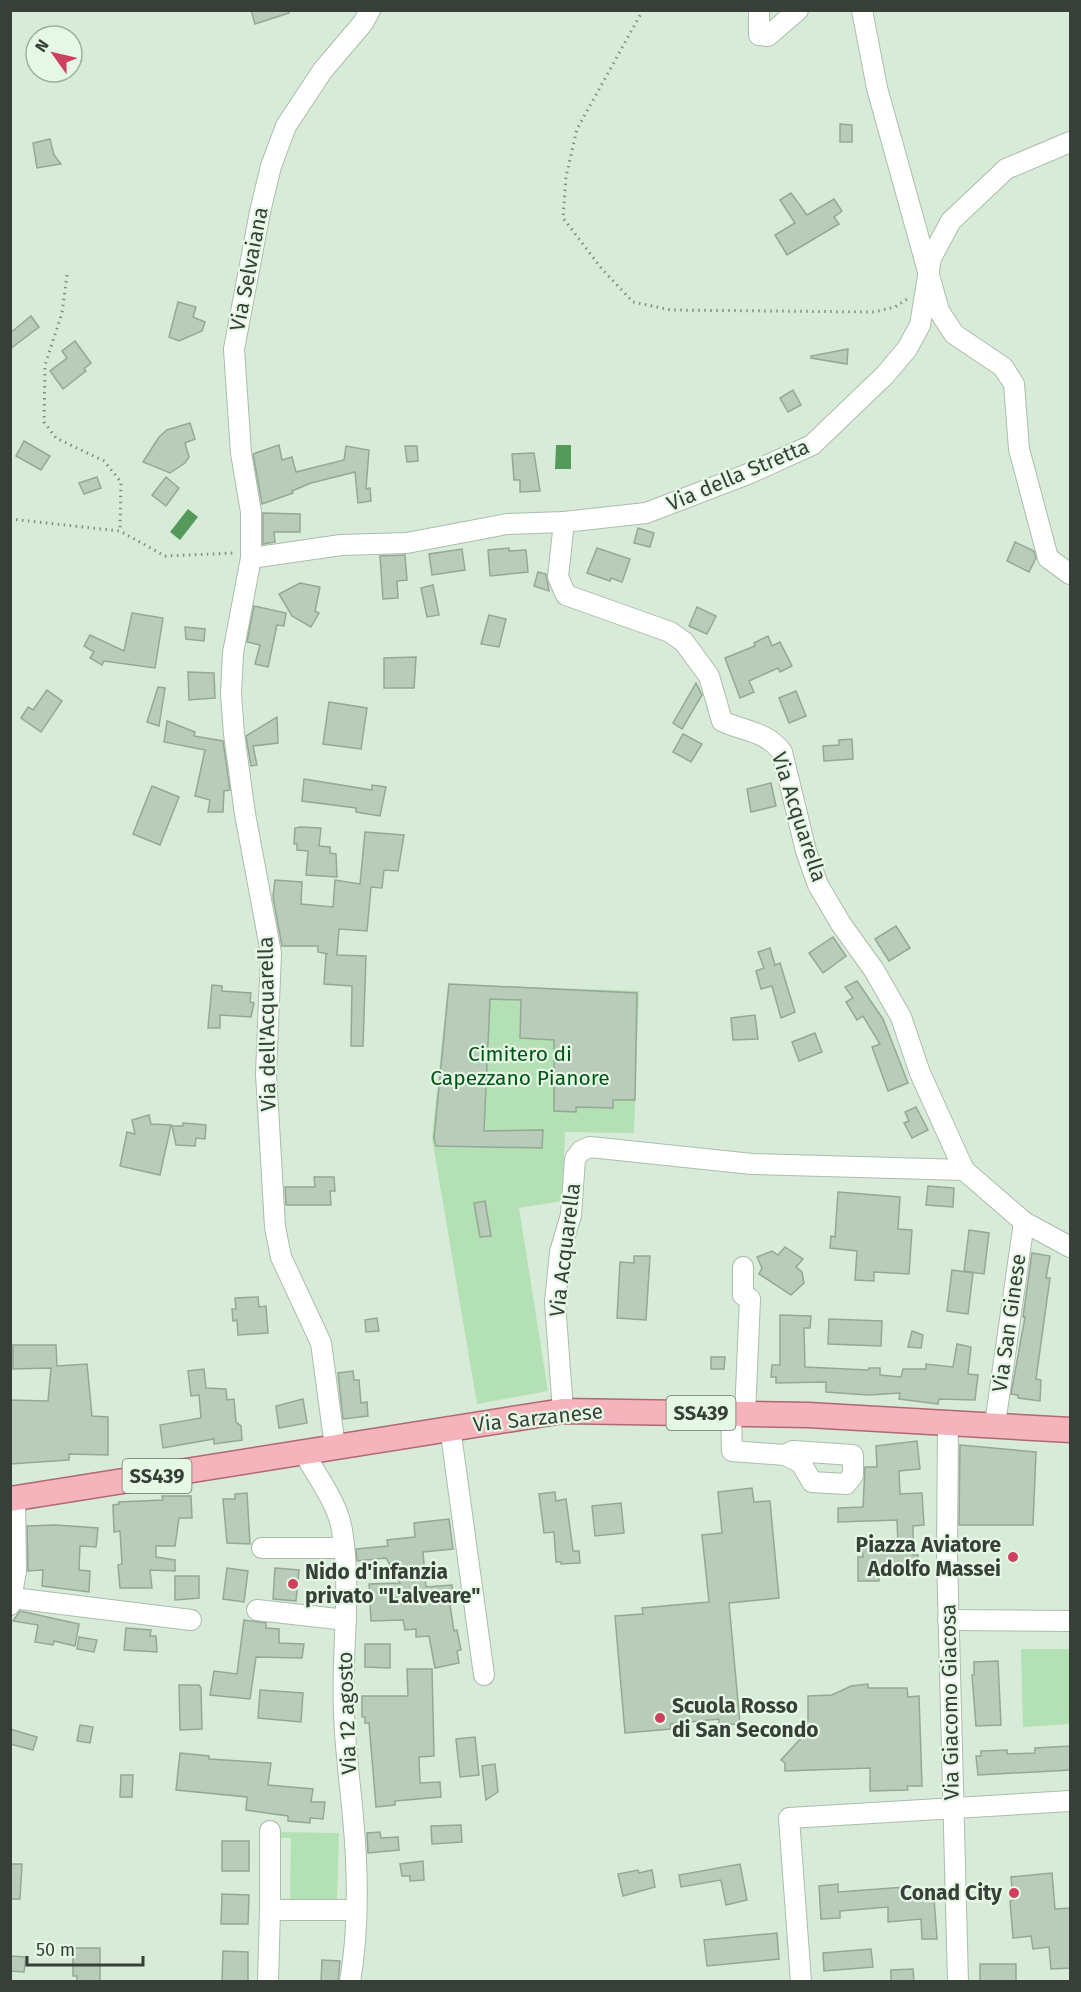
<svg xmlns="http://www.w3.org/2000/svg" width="1081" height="1992" viewBox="0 0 1081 1992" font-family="'Fira Sans',sans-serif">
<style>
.green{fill:#b3e1b5}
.water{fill:#559a5b}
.building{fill:#b9ccba;stroke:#95a795;stroke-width:1.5}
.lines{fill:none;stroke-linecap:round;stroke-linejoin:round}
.minor-casing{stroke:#abbdab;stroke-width:22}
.major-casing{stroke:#ae6971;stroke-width:27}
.path{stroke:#818e81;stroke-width:3;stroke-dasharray:1.5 4.5;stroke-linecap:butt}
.minor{stroke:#fff;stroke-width:20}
.major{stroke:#f5b3bc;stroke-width:24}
.poi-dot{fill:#cf3f5e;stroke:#e5f8e5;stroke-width:2}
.labels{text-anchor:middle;stroke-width:4.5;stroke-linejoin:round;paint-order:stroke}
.shield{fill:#e5f8e5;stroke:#6b766c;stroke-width:1.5}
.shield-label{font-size:20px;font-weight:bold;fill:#373f38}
.street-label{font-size:21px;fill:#373f38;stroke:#e5f8e5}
.park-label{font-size:21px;fill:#015417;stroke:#e5f8e5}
.poi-label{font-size:21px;font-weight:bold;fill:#373f38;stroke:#e5f8e5;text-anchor:end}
</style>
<rect width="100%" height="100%" fill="#d8ebd8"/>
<!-- green -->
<g class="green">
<path d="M448 984 639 991 634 1133 565 1132 562 1201 519 1208 548 1391 477 1404 432 1138Z"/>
<path d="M1021 1649H1070V1724L1023 1727Z"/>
<path d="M276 1832 339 1833 337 1900 290 1899 291 1838H276Z"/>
</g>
<!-- water -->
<g class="water">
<path d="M556 445H571V469H555Z"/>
<path d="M188 509 198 517 180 540 170 532Z"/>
</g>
<!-- building -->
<g class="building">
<path d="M251 10H288L289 13 255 24Z"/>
<path d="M840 124 852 125V142H840Z"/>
<path d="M50 139 54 155 61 164 37 168 33 143Z"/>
<path d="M791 193 807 215 834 199 842 211 834 217 839 224 787 255 775 235 795 223 780 200Z"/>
<path d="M178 302 196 307 193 317 205 322 202 331 179 341 169 337Z"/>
<path d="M31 316 39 327 10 349V333Z"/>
<path d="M75 341 91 363 84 369 86 371 63 389 50 371 67 358 62 351Z"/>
<path d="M848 349 847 364 811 358V356Z"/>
<path d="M793 390 801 405 788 412 780 398Z"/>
<path d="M190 423 195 439 185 443 189 457 185 463 170 473 143 462 159 437 167 430Z"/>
<path d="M24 441 50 456 41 470 16 456Z"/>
<path d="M279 445 282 460 292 457 296 472 344 460 346 446 369 450 366 489 370 488 371 501 358 503 355 472 311 483 292 491 293 493 262 504 253 454Z"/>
<path d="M405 446H417L418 461 407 462Z"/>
<path d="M534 453 540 491 520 492V480H514L512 454Z"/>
<path d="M97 477 101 488 84 494 79 483Z"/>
<path d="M166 477 179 488 166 506 152 495Z"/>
<path d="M263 513 300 514V532H274L275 542 263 544Z"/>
<path d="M638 528 654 533 650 547 634 543Z"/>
<path d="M1015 542 1034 551 1036 558 1029 572 1007 561Z"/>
<path d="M509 548V551L526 550 528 572 490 576 488 550Z"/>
<path d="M597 548 630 559 622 582 611 578 610 581 587 573Z"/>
<path d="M462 549 465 570 432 575 429 554Z"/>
<path d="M405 555 407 580 397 581 398 598 383 599 380 556Z"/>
<path d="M538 572 546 574 549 591 534 586Z"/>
<path d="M300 583 320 587 315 611 319 613 311 627 292 616 279 594Z"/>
<path d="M433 585 439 615 427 617 421 588Z"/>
<path d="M254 606 286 613 284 626 277 625 268 667 255 664 260 645 247 642Z"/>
<path d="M697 607 716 616 707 634 689 626Z"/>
<path d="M132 613 163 618 155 668 104 661 102 665 90 658 94 652 84 646 90 635 124 651Z"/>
<path d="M489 615 506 619 499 647 481 644Z"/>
<path d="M185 627 205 629 204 641 186 639Z"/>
<path d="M768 636 772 646 780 642 792 666 780 672 778 668 749 681 754 692 740 698 725 658 755 646 754 643Z"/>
<path d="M416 657 414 688H384V658Z"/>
<path d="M188 672 214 673 215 698 189 700Z"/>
<path d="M696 683 702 695 682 729 673 723Z"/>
<path d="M158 687 165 688 159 726 147 722Z"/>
<path d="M47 690 62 701 41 732 21 718 28 707 33 710Z"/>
<path d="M796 691 806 716 789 723 779 698Z"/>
<path d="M329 702 367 708 361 749 323 744Z"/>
<path d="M277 717 278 743 253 746 257 765 251 766 246 736Z"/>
<path d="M167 721 195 732 194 736 223 741 230 790 224 791 223 812H208L210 800 195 796 205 750 164 742Z"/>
<path d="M683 734 702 744 691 762 673 752Z"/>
<path d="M852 739 853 759 824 761 823 746 839 745V740Z"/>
<path d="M304 779 372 790V785L386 787 380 816 356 812V808L302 801Z"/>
<path d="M771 783 776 806 751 812 747 789Z"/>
<path d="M152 786 179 797 160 845 133 834Z"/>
<path d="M300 827 321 828 319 846 330 847V853L336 854 337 877 306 875 308 851 297 850V844H294L295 828Z"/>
<path d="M365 832 404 835 398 871 384 870 382 888 371 887 367 931 339 929 337 955 366 956 363 1046H351L352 986 324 984 326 954H328L318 952V946H282L273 897 275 880 302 882 301 904 333 907 335 880 360 884Z"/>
<path d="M896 926 910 948 889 961 875 939Z"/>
<path d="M833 937 846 956 823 973 809 953Z"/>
<path d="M770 948 775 965 780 963 795 1012 781 1018 772 986 761 989 756 971 764 968 758 952Z"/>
<path d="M857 981 883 1019 908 1083 888 1091 872 1047 880 1044 863 1016 857 1020 846 1002 853 998 845 987Z"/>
<path d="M449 984 637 993 635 1100H613V1108L576 1107V1112L554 1111V1040L520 1038 521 1000 490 999 484 1131 543 1130 542 1148 436 1146 434 1138Z"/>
<path d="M212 985 222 986V991L251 993 250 1002 254 1003 251 1017 220 1015V1028H208Z"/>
<path d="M755 1015 758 1039 733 1040 731 1018Z"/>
<path d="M815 1033 822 1052 799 1061 792 1042Z"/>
<path d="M916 1107 928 1130 912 1138 904 1123 909 1121 905 1112Z"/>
<path d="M149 1115 151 1124 171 1125 160 1175 120 1166 127 1132 135 1134 132 1120Z"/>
<path d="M183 1123 206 1125 205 1139 196 1138 195 1146 176 1145 172 1126H183Z"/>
<path d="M314 1177H334L335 1191H330L331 1205H286L285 1187H315Z"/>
<path d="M928 1186 954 1188 953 1207 926 1205Z"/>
<path d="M838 1192 900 1197 898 1229 912 1230 909 1274 874 1272V1281L855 1280 857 1251 830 1248 831 1236 835 1237Z"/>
<path d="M485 1201 491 1236 480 1237 474 1203Z"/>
<path d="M969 1230 989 1233 984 1274 964 1271Z"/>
<path d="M785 1247 803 1259 796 1267 802 1272 804 1283 791 1295 759 1274 762 1268 757 1257 772 1251 778 1255Z"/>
<path d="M1032 1253 1050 1256 1046 1278H1050L1036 1379 1041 1380 1040 1401 1018 1398V1395L1011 1394 1025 1317H1023Z"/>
<path d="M634 1256H650L646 1320 617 1318 620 1262 634 1263Z"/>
<path d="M952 1270 973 1273 968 1314 947 1311Z"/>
<path d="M258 1297 259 1307 266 1306 268 1333 238 1335 237 1320 233 1321 232 1309H236L235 1298Z"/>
<path d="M780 1315 811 1316 810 1328H804L805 1367 868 1370 869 1368H880V1375L901 1377 903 1369H926V1364L953 1367 957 1344 971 1347 968 1374 978 1375 975 1400 939 1399 938 1404 899 1399 900 1393 869 1395 826 1392V1382L776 1383V1377H771L772 1365H780Z"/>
<path d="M377 1318 379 1331 366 1332 365 1320Z"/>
<path d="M829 1319 882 1321 881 1346 828 1344Z"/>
<path d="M912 1331 923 1335 921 1348 908 1347Z"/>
<path d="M13 1345H56L57 1366 87 1364 92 1416 108 1417V1455L69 1454V1460L10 1464V1400L48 1401 51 1368 13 1369Z"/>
<path d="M711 1357H725L724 1369H711Z"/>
<path d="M204 1369 206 1388 226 1389 227 1400 234 1399 236 1422 241 1426 242 1440 214 1444V1439L163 1448 160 1425 201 1418 199 1395 191 1396 188 1371Z"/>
<path d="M353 1371 354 1380H359L361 1403 367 1402 368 1416 343 1419 338 1373Z"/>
<path d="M303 1399 307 1423 279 1428 276 1406Z"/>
<path d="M917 1441 920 1469 899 1471 900 1494 922 1493 924 1525 913 1526V1555H918V1573H879V1581H858V1557H863L862 1546 898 1545 897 1520 838 1522V1508L863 1507 865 1467H877L876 1446Z"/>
<path d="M960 1445 1036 1452 1033 1525H959Z"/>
<path d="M752 1488 754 1502 770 1501 779 1598 729 1603 740 1724 719 1725V1719L670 1724 671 1729 625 1733 615 1616 643 1614 642 1608 709 1602 702 1535 722 1533 718 1492Z"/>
<path d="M555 1492 556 1501 566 1499 573 1551H579L580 1563 561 1564V1562H556L554 1532 544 1533 539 1494Z"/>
<path d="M247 1493 250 1544 227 1543 223 1499H235V1494Z"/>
<path d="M162 1496H191L192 1518H179L175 1546H156V1557L175 1560V1571L150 1570 152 1588H120L118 1565 122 1564 120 1531 114 1532 113 1505 119 1504V1502L163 1500Z"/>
<path d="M621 1503 624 1533 595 1536 592 1506Z"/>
<path d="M449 1519 453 1549 423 1552 426 1587 452 1585 454 1604 450 1605 454 1631 457 1630 461 1650 457 1651 459 1663 435 1668 429 1636 416 1637V1629L405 1630 403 1620 371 1621 369 1584 400 1583 386 1558 357 1561 356 1549 388 1546 387 1540 415 1537 414 1523Z"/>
<path d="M56 1525 98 1528 96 1547 80 1546 79 1570 90 1571 89 1592 42 1586 43 1570 28 1571 27 1526Z"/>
<path d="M227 1568 248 1571 244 1602 223 1599Z"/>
<path d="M275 1568 299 1570 296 1601 273 1599Z"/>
<path d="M175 1576H199V1598L175 1600Z"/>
<path d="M20 1611 79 1624 75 1646 54 1641 53 1645 35 1642 38 1625 13 1621Z"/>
<path d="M244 1620 266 1623V1628L279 1629V1643L304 1644 302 1658 256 1657 250 1699 210 1695 214 1671 237 1674Z"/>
<path d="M126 1628 151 1630 150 1636H156L157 1652 124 1650Z"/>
<path d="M79 1637 97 1640 94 1652 77 1649Z"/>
<path d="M365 1644H390V1668L365 1667Z"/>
<path d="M998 1661 1001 1725 976 1726 972 1675H974V1662Z"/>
<path d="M407 1669H432L434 1756 419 1757 420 1783 440 1782 441 1797 395 1801V1805L376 1807 369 1723H365V1717H362V1696H408Z"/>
<path d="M868 1684V1688H907L908 1697 919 1696 922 1786H907L908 1790 870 1791V1768L785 1771V1763L781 1760 802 1737 808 1720V1696L832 1695 851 1686Z"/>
<path d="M179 1685H199L201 1688 202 1729 180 1730Z"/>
<path d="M260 1690 303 1693 301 1722 258 1718Z"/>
<path d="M80 1725 93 1727 90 1743 77 1741Z"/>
<path d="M10 1729 37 1737 33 1750 10 1744Z"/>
<path d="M475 1737 479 1775 460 1777 456 1739Z"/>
<path d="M1071 1746V1770L978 1775 976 1756H981V1751L1007 1750V1754L1035 1753V1748Z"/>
<path d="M180 1753 209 1756V1759L271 1763 268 1785 313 1789 311 1802H325L323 1819 310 1818V1823L288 1821V1816L246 1810 247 1797 176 1790Z"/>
<path d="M495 1764 498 1792 486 1800 482 1766Z"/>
<path d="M121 1775H133L132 1797H120Z"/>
<path d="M461 1825 462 1842 432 1844 431 1826Z"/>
<path d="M380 1832 381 1838 398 1837 399 1850 368 1853 367 1833Z"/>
<rect x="222" y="1841" width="27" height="30"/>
<path d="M423 1861 424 1880 410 1881V1876H402L400 1864Z"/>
<path d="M10 1864H22L20 1899H10Z"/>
<path d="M740 1864 747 1900 726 1905 721 1880 681 1887 679 1875Z"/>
<path d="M638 1870 639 1873 652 1870 655 1887 623 1896 618 1874Z"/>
<path d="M1052 1873 1055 1909 1071 1908V1968L1051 1969 1049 1947 1033 1949 1031 1936 1013 1938 1010 1901 1013 1900 1011 1877Z"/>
<path d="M838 1884V1892L905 1887 906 1901 934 1898 937 1939H922L921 1919 888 1922V1907L840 1911V1918L821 1919 819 1886Z"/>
<path d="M222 1894 249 1895 248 1924H221Z"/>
<path d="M777 1933 779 1959 707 1966 704 1940Z"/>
<path d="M73 1948H100V1982H77V1976H73Z"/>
<path d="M871 1949 873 1967 824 1971 823 1953Z"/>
<path d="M223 1951 248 1952V1981H222Z"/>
<path d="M10 1956 26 1957 24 1972 10 1971Z"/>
<path d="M322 1960 340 1961 338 1982H321Z"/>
<rect x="980" y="1964" width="36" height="18"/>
<path d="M913 1969 914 1982H891V1970Z"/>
</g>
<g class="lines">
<!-- minor casing -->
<g class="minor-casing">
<g id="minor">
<path d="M759 10V35L768 36 798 10"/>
<path d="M862 10 877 88 939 311 954 334 1003 367 1014 384 1019 449 1048 558 1070 574"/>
<path d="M564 522 558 577 566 595 670 632 684 642 709 676 722 721C745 732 766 731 782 752L806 851 818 885 841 924 874 970 901 1017 920 1073 964 1170"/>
<path d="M251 558 341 545 407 543 507 524 564 522 646 513 748 474 812 445 885 375 907 349 920 325 931 258 951 221 1006 169 1070 142"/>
<path d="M743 1267V1295L750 1299 745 1414"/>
<path d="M563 1411 555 1302 560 1252 571 1215 575 1159 581 1151 590 1147 752 1164 964 1170 1024 1222 1070 1247"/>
<path d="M731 1414 732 1451 785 1455 801 1463 812 1482 846 1484 853 1475V1455L793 1451 785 1455"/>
<path d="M948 1421 947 1556 958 1982"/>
<path d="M995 1424 1024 1222"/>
<path d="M450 1427 484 1675"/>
<path d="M335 1447 321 1343 281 1257 275 1227 266 1074 271 953 245 814 234 734 231 694 233 653 251 558V512L241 453 234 349 260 212 271 166 286 126 323 70 363 23 370 10"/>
<path d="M304 1453C317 1476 338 1504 342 1530 352 1591 341 1652 344 1713 345 1748 350 1782 353 1817 358 1870 359 1929 350 1982"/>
<path d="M262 1548H344"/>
<path d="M13 1598 191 1620"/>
<path d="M10 1605 16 1571 15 1499"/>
<path d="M257 1610 346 1620"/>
<path d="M948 1620 1070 1621"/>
<path d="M270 1831V1910H355"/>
<path d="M268 1982 270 1910"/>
<path d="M801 1982 789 1818 1070 1801"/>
</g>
</g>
<!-- major casing -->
<g class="major-casing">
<path id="major" d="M10 1499 563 1411 808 1415 1070 1430"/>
</g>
<!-- path -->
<g class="path">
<path d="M643 10 577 129 566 177 563 218 602 269 633 302 671 310 874 312 895 307 907 299"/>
<path d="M67 275 62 313 45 365 44 422 56 438 104 461 121 482 120 531"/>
<path d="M10 519 120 531 165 556 235 553"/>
</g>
<!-- minor -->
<use href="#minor" class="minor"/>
<!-- major -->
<use href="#major" class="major"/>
</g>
<!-- markers -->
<g class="poi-dot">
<circle cx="1013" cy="1557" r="6"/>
<circle cx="293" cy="1584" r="6"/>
<circle cx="660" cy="1718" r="6"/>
<circle cx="1014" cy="1893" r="6"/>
</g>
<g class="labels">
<!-- shield labels -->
<g class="shield">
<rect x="666.5" y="1396" width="69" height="34" rx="4.5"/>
<rect x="122.5" y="1459" width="69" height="34" rx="4.5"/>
</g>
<g class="shield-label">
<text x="701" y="1420">SS439</text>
<text x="157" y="1483">SS439</text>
</g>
<!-- street labels -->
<g class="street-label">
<text transform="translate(249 269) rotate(-79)" y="7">Via Selvaiana</text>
<text transform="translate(738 475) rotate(-23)" y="7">Via della Stretta</text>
<text transform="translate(799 817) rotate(72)" y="7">Via Acquarella</text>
<text transform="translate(267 1024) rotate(-91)" y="7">Via dell'Acquarella</text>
<text transform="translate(565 1250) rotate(-83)" y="7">Via Acquarella</text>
<text transform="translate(1009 1323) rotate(-82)" y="7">Via San Ginese</text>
<text transform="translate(538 1418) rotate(-6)" y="7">Via Sarzanese</text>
<text transform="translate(950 1702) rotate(-91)" y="7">Via Giacomo Giacosa</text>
<text transform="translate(347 1713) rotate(-92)" y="7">Via 12 agosto</text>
</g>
<!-- park labels -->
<g class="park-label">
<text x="520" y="1061">Cimitero di<tspan x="520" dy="24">Capezzano Pianore</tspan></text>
</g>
<!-- poi labels -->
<g class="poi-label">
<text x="1001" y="1552">Piazza Aviatore<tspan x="1001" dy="24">Adolfo Massei</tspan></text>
<text x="305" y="1579" text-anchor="start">Nido d'infanzia<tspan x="305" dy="24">privato "L'alveare"</tspan></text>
<text x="672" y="1713" text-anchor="start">Scuola Rosso<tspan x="672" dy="24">di San Secondo</tspan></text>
<text x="1002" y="1900">Conad City</text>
</g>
</g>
<!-- border -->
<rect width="1081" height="1992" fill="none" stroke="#373f38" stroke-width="24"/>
<!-- north arrow -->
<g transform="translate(54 54) rotate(304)"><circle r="28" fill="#e5f8e5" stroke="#9faea0" stroke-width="1.5"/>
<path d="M0-4.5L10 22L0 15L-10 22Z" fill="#cf3f5e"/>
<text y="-9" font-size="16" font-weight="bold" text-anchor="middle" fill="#373f38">N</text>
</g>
<!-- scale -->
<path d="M27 1956v9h116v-9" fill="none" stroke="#373f38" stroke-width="3"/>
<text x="36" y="1956" font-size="18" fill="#373f38" stroke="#e5f8e5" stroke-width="4.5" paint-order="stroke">50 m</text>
</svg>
